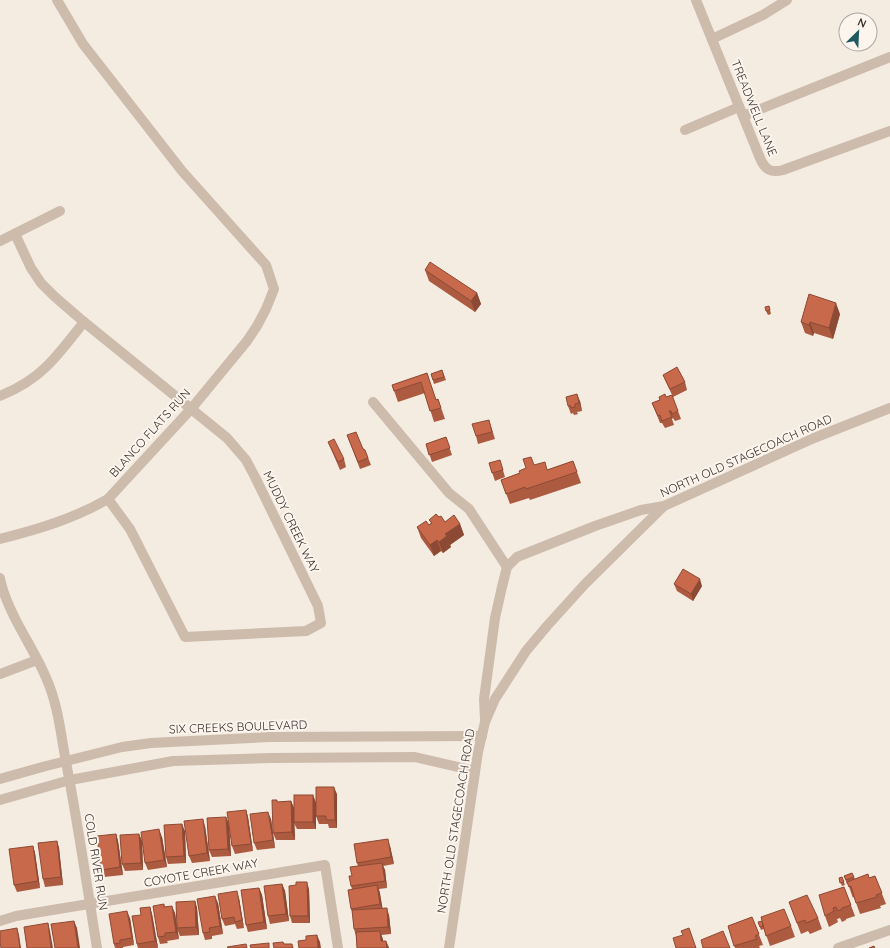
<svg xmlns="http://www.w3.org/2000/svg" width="890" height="948" viewBox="0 0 890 948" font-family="Quicksand,sans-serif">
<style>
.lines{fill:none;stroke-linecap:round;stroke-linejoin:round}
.minor{stroke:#cdbbac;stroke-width:10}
.wall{fill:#ac5a40}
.shaded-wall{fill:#8c4a34}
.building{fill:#c8694b;stroke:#8c4a34}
.labels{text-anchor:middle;stroke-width:4;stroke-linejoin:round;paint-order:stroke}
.street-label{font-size:12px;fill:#3b302b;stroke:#fbf5ee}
</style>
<rect width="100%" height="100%" fill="#f4ebe1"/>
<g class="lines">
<!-- minor -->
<g class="minor">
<path d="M696 0 760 158C765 170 771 173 783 170L890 131"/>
<path d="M712 39 763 15 787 0"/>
<path d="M743 116 890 57"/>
<path d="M685 130 739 107"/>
<path d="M15 234 31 268 41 283 54 296 84 322 227 438 246 460 255 477 318 606 321 623 306 631 185 637 130 529 108 499"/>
<path d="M0 241 60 211"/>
<path d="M0 396C17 389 34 379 47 366 60 353 72 337 84 322"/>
<path d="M373 402 449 493 469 509 507 567"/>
<path d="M0 539C39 529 73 519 108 499L191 409 247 341 257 326 266 309 274 289 266 265 182 171 83 44 57 0"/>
<path d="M0 578C3 595 11 611 19 626 32 650 47 674 54 700 60 720 62 742 66 762 78 824 87 886 97 948"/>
<path d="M0 674 37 660"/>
<path d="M485 719 484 699 495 618 502 587 507 567 517 557 595 526 641 510 664 506"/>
<path d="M0 779 46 766 122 747 151 743 269 737 482 736"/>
<path d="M0 800 70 780 173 761 271 758 415 757 475 771"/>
<path d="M0 921 16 916 325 865 338 948"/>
<path d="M449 948 478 752 485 722 495 699 526 651 547 626 585 584 664 506 814 438 890 408"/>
<path d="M838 948 890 930"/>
</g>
</g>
<!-- wall -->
<g class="wall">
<path d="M425 270 477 293 481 304 475 312 429 281Z"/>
<path d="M769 306 771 314 768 315 766 311Z"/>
<path d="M840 314 833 339 814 333 813 336 805 333 801 322Z"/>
<path d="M442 370 446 380 434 384 431 374Z"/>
<path d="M427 373 436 400 438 399 445 419 434 422 425 393 398 402 392 385Z"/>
<path d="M663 375 685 382 687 390 673 397 666 382Z"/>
<path d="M666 397 678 411 681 419 675 421 673 418 672 419 674 425 665 428 662 423H660L652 403Z"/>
<path d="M580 401 582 411 577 412 578 414 574 415 573 413 571 414 568 406Z"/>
<path d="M489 420 495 439 478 444 476 436Z"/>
<path d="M347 435 365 450 371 465 360 469Z"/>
<path d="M446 437 452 455 432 462 426 444Z"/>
<path d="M328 442 344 459 346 467 340 470Z"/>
<path d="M500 460 505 477 495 481 489 463Z"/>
<path d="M573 461 581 483 530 500 529 498 510 504 501 480 520 473 534 465 547 470Z"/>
<path d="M439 517 445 522 460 524 464 535 450 545 451 547 443 553 441 551 434 556 421 538 417 527 429 525 431 523 429 520Z"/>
<path d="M674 584 702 586 693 601 677 591Z"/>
<path d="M337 794V828H329L328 824H319L316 816Z"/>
<path d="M313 795 316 803V829H297L294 823 295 840H276L273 833 277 800V802L291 801 294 808Z"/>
<path d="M246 810 248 817 253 851 235 854 232 846Z"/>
<path d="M226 817 229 824 231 856 212 857 209 850Z"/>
<path d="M271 819 275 848 257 850 254 843Z"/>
<path d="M205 826 210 861 192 863 189 856Z"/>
<path d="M185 831 186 863 168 864 166 857Z"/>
<path d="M116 834 118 841 123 875 104 877 101 870Z"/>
<path d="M139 834 142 841 143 870 125 871 122 864Z"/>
<path d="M162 837 167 867 148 870 145 863Z"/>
<path d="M57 841 59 848 63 885 45 887 43 879Z"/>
<path d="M33 846 35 853 40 888 17 892 14 885Z"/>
<path d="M390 846 394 864 383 866 385 870 387 888 379 889 382 908 389 915 391 934 381 935 383 941H386L389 948H357L356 936 354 929 353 914 351 909 352 889 351 886 352 876 358 866 357 863Z"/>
<path d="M852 873 855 879 869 878 875 876 886 904 880 906 881 908 860 914 854 897 853 898 848 884H847L844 876Z"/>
<path d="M842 877 845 885 842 886 839 878Z"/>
<path d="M282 884 285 891 289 921 270 924 268 916Z"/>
<path d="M296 885 309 889 310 923H292L290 916Z"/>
<path d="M844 887 855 916 846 919V920L842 922 840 918 837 919 838 922 829 927 825 916 835 890Z"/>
<path d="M259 888 262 895 267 929 248 932 246 925Z"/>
<path d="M239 898 244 928 237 929 235 924 225 926 222 919Z"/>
<path d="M195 901 197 908 199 935 180 936 177 929 179 939 167 941 168 943 160 944 158 937 164 904 165 907 175 913 177 928Z"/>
<path d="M789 902 818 918 822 929 810 934 808 931 801 934Z"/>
<path d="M218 903 223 934 212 936V939L205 940 203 933Z"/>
<path d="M150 907 152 914 158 948H138L137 944 141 915Z"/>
<path d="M752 917 763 945 759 946 760 948H735L728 926Z"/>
<path d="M130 918 134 945 123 947V948H115L114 944Z"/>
<path d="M758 922 791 926 795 937 770 946 764 929 761 930Z"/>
</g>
<!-- shaded-wall -->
<g class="shaded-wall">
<path d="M477 293 481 304 475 312 471 301Z"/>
<path d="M836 303 840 314 833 339 829 328Z"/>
<path d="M810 322 814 333 813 336 809 325Z"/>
<path d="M577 394 580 401 582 411 579 403Z"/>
<path d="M460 524 464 535 450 545 451 547 443 553 439 542 445 534Z"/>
<path d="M437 540 441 551 434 556 430 545Z"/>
<path d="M700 579 702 586 693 601 691 594Z"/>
<path d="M334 787 337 794V828L335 820Z"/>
<path d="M313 795 316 803V829L313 822Z"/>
<path d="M291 801 294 808 295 840 292 832Z"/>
<path d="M246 810 248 817 253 851 251 844Z"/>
<path d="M268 812 271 819 275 848 273 840Z"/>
<path d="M226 817 229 824 231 856 228 849Z"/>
<path d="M203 819 205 826 210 861 207 853Z"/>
<path d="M182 824 185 831 186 863 184 856Z"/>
<path d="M159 829 162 837 167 867 164 860Z"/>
<path d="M116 834 118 841 123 875 120 867Z"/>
<path d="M139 834 142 841 143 870 141 863Z"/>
<path d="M388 839 390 846 394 864 391 857Z"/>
<path d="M57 841 59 848 63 885 61 877Z"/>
<path d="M33 846 35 853 40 888 38 881Z"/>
<path d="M382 863 385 870 387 888 385 881Z"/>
<path d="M307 882 309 889 310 923 308 916Z"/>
<path d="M282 884 285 891 289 921 286 914Z"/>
<path d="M377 885 380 893 383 911 380 904Z"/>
<path d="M259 888 262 895 267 929 264 922Z"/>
<path d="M237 891 239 898 244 928 242 920Z"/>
<path d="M215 896 218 903 223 934 220 926Z"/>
<path d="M195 901 197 908 199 935 196 927Z"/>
<path d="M172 906 175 913 179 939 176 932Z"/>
<path d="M150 907 152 914 158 948 155 941Z"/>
<path d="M387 908 389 915 391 934 388 927Z"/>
<path d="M127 911 130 918 134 945 132 938Z"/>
<path d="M74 921 77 928 80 948H78Z"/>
<path d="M48 923 50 931 53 948H51Z"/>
<path d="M17 928 19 935 21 948H20Z"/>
<path d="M380 931 383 939V948L381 941Z"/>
<path d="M317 935 320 942 321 948H318Z"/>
<path d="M386 941 389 948H387Z"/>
</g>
<!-- building -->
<g class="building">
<path d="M430 262 477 293 471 301 425 270Z"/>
<path d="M809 294 836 303 829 328 810 322 809 325 801 322Z"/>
<path d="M769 306 770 310 766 311 765 307Z"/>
<path d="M677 367 685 382 670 389 663 375Z"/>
<path d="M442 370 444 377 433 380 431 374Z"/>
<path d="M427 373 436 400 438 399 441 408 430 411 421 382 394 391 392 385Z"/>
<path d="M577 394 579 403 575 404V407L571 408V406H568L566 397Z"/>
<path d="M665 394 666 397 672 395 678 411 672 414 671 411H669L672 417 662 421 660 415 658 416 652 403 660 400 659 397Z"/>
<path d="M489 420 492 432 476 436 472 424Z"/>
<path d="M356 432 363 449 365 450 368 458 358 462 347 435Z"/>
<path d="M446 437 450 448 429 455 426 444Z"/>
<path d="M334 439 344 459 338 462 328 442Z"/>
<path d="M531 457 534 465 545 462 547 470 573 461 577 472 526 489 525 487 506 494 501 480 520 473 519 471 526 468 523 459Z"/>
<path d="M500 460 503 470 492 473 489 463Z"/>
<path d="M436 514 439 517 441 516 445 522 454 515 460 524 445 534 447 536 439 542 437 540 430 545 417 527 426 521 429 525 432 523 429 520Z"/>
<path d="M683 569 700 579 691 594 674 584Z"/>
<path d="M316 787H334L335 820H326V816H316Z"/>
<rect x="294" y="795" width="19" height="27"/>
<path d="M272 800H277V802L291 801 292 832 273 833Z"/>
<path d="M246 810 251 844 232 846 227 812Z"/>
<path d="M268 812 273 840 254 843 250 814Z"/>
<path d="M226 817 228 849 209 850 207 818Z"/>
<path d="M203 819 207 853 189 856 184 821Z"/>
<path d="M182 824 184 856 166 857 164 825Z"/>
<path d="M159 829 164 860 145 863 141 832Z"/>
<path d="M116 834 120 867 101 870 97 836Z"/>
<path d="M139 834 141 863 122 864 120 835Z"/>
<path d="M388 839 391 857 357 863 354 844Z"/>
<path d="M57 841 61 877 43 879 38 843Z"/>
<path d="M33 846 38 881 14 885 9 849Z"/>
<path d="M382 863 385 881 351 886 349 876H352L350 867Z"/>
<path d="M852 873 854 877 846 880 844 876Z"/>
<path d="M868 874 869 878 875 876 882 893 876 895 877 897 856 903 851 886 849 887 847 882Z"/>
<path d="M842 877 844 882 840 883 839 878Z"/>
<path d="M296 882H307L308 916H290L289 886 296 885Z"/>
<path d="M282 884 286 914 268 916 264 886Z"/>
<path d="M377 885 380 904 351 909 348 890Z"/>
<path d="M844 887 851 905 842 908V909L838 911 836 907 833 908 834 911 825 916 819 895Z"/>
<path d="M259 888 264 922 246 925 241 890Z"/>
<path d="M237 891 242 920 235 922 234 917 222 919 218 894Z"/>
<path d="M807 895 818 918 806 923 805 920 797 923 789 902Z"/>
<path d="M215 896 220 926 209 928 210 932 203 933 197 899Z"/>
<path d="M195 901 196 927 177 928 176 902Z"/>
<path d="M164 904V907L172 906 176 932 165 933V936L158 937 153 906Z"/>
<path d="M150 907 155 941 137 944 132 916 141 915 140 908Z"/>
<path d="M387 908 388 927 354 929 352 910Z"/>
<path d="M784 909 791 926 766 936 761 917Z"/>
<path d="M127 911 132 938 120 940V943L114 944 109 914Z"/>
<path d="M752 917 759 934 755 936 757 939 734 946 728 926Z"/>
<path d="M74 921 78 948H55L51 924Z"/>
<path d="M762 921 763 926 760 927 758 922Z"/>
<path d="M48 923 51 948H27L24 927Z"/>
<path d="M17 928 20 948H1L0 942V931Z"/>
<path d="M689 928 696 948H676L673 938 683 935 681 931Z"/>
<path d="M380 931 381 941H386L387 948H357L356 932Z"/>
<path d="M723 931 730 948H703L701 940Z"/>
<path d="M317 935 318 948H299L298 941 306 940V936Z"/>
<path d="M283 942 284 944H292L293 948H274L273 943Z"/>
<path d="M269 943V948H251L250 945Z"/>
<path d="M246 944 247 948H228L227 947Z"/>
<path d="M874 946 875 948H869Z"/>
</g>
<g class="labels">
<!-- street labels -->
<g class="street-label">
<text transform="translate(754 108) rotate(68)" y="4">TREADWELL LANE</text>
<text transform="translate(150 433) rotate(-48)" y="4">BLANCO FLATS RUN</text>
<text transform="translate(746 456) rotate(-24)" y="4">NORTH OLD STAGECOACH ROAD</text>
<text transform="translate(291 522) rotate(64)" y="4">MUDDY CREEK WAY</text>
<text transform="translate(238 727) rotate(-2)" y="4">SIX CREEKS BOULEVARD</text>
<text transform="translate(456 821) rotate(-81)" y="4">NORTH OLD STAGECOACH ROAD</text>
<text transform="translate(96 862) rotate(81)" y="4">COLD RIVER RUN</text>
<text transform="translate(201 873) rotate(-10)" y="4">COYOTE CREEK WAY</text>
</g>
</g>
<!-- north arrow -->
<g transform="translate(858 32) rotate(24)"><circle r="19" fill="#fbf5ee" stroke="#aea6a0"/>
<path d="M0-3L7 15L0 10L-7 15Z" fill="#1f5a5e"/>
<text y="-6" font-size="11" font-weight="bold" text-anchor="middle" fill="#3b302b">N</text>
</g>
</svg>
